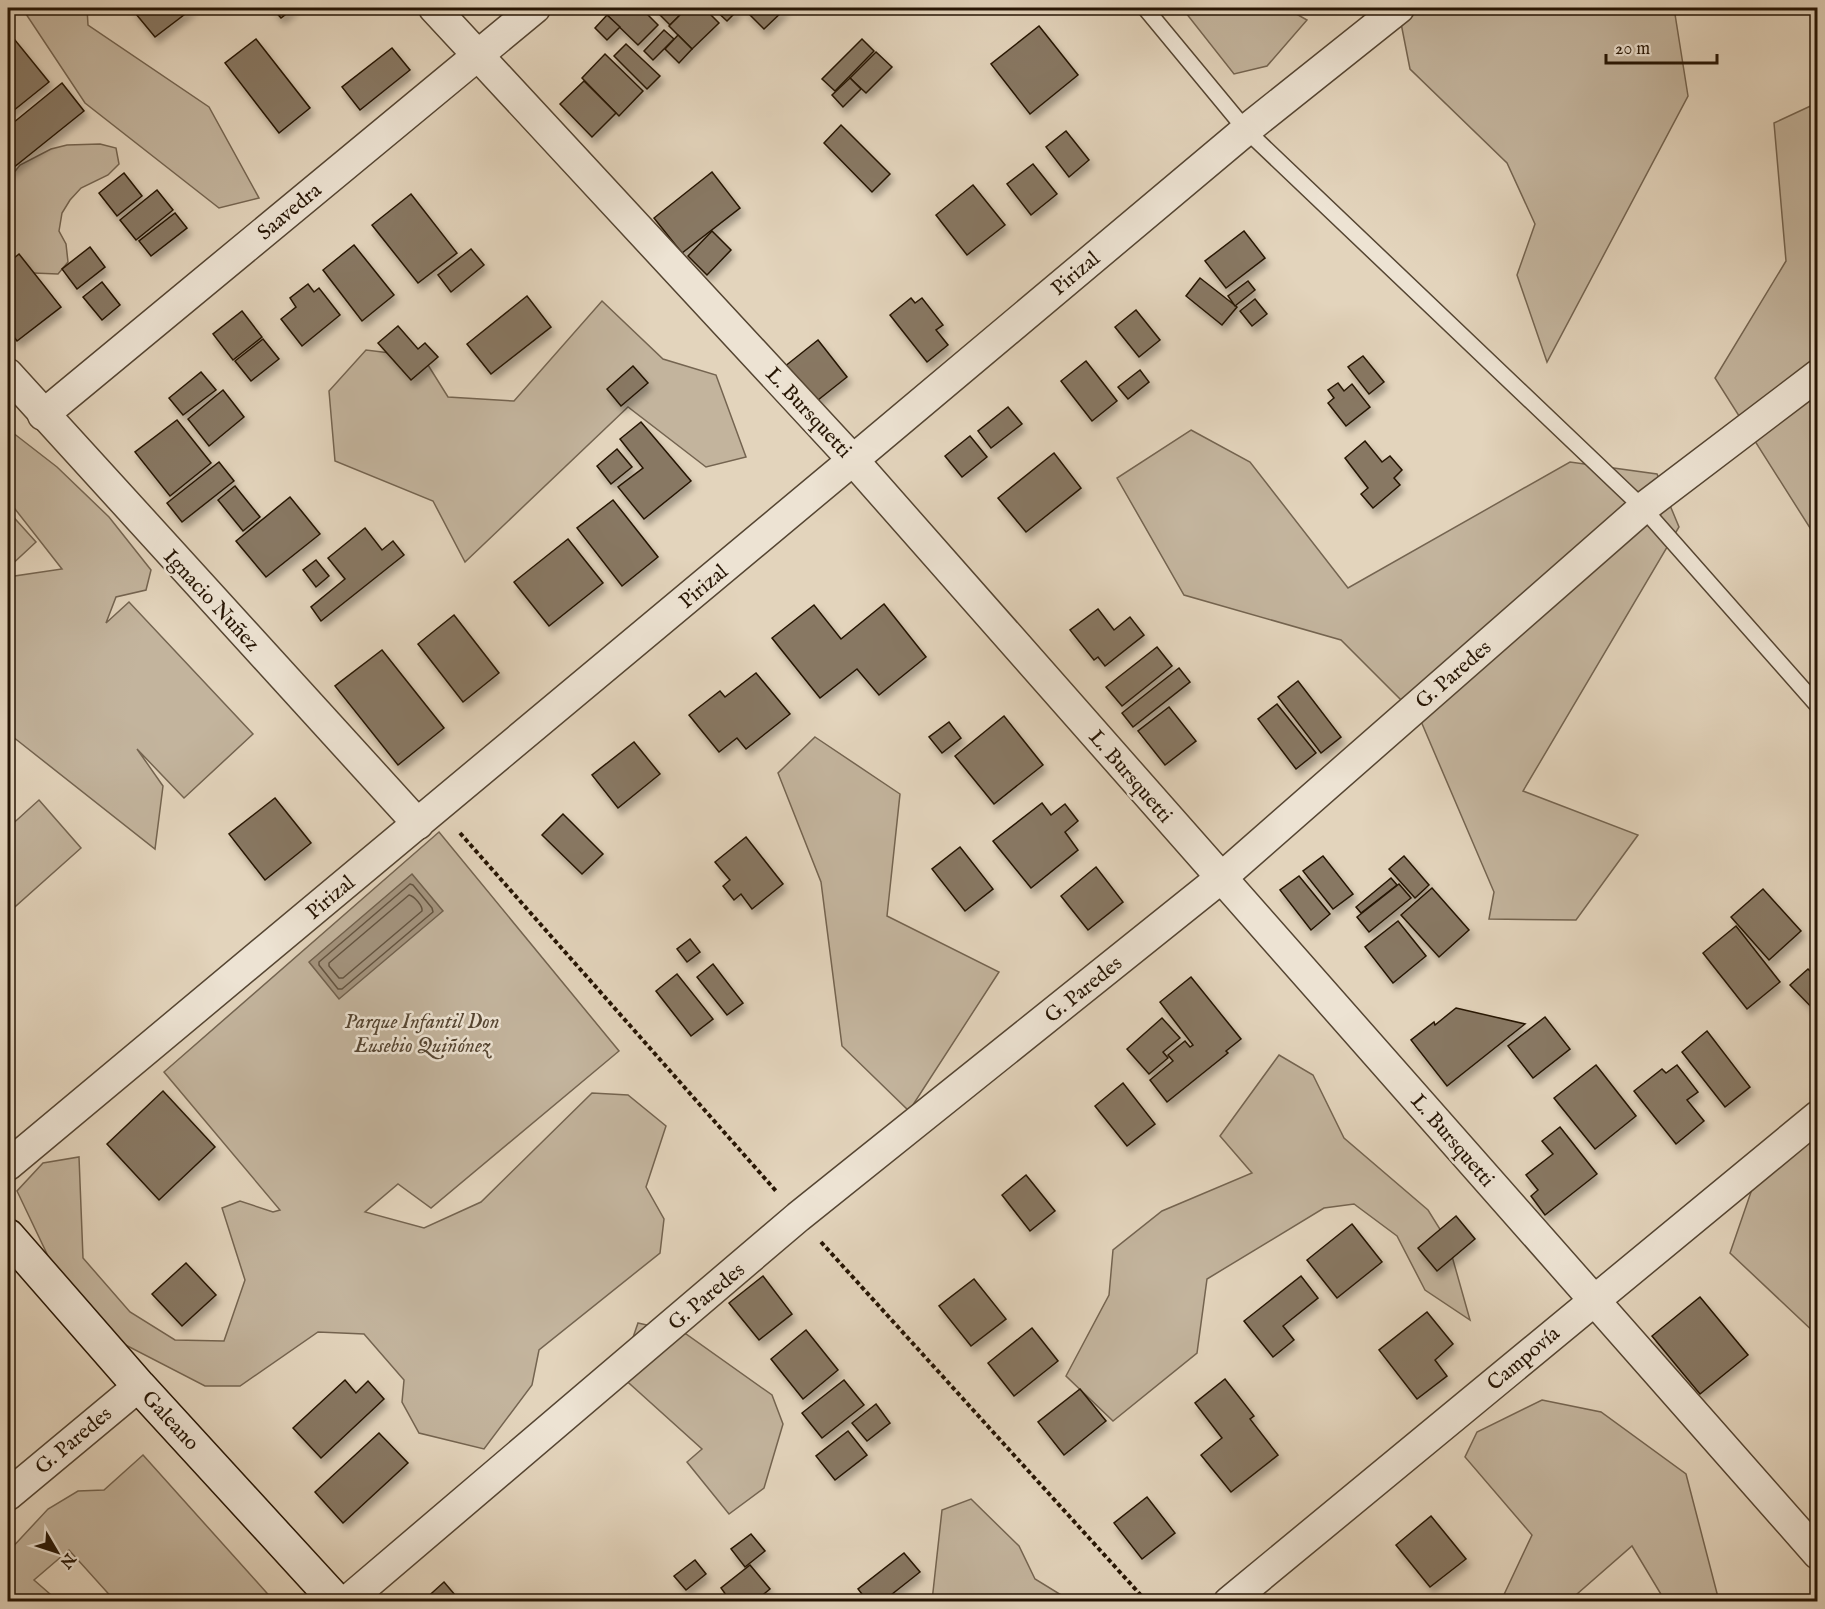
<svg xmlns="http://www.w3.org/2000/svg" width="1825" height="1609" viewBox="0 0 1825 1609" font-family="'IM FELL English',serif">
<style>
.green{fill:#c3b49d;stroke:#746450;stroke-width:1.5}
.water{fill:#a3937d;stroke:#71614d;stroke-width:1.5}
.lines{fill:none;stroke-linecap:round;stroke-linejoin:round}
.shore{stroke:#645440;stroke-width:1.5}
.building{fill:#887864;stroke:#261504;stroke-width:1.5;filter:url(#shadow)}
.lane-casing{stroke:#554532;stroke-width:18}
.street-casing{stroke:#554532;stroke-width:33}
.secondary-casing{stroke:#261504;stroke-width:36}
.path{stroke:#261504;stroke-width:4;stroke-dasharray:4.5 3;stroke-linecap:butt}
.lane{stroke:#ede3d3;stroke-width:15}
.street{stroke:#ede3d3;stroke-width:30}
.secondary{stroke:#ede3d3;stroke-width:33}
.labels{text-anchor:middle;stroke-width:5;stroke-linejoin:round;paint-order:stroke}
.street-label{font-size:21px;fill:#261504;stroke:#ede3d3}
.park-label{font-size:21px;font-style:italic;fill:#554532;stroke:#ede3d3}
</style>
<defs>
<filter id="shadow"><feDropShadow dx="3.5" dy="6" stdDeviation="3" flood-color="#0004"/></filter>
</defs>
<rect width="100%" height="100%" fill="#e3d4bc"/>
<filter id="stains"><feTurbulence type="fractalNoise" baseFrequency=".00333" numOctaves="4"/><feColorMatrix values="0 0 0 0 .2 0 0 0 0 .09 0 0 0 0 .02 0 0 0 .5 -.17"/></filter>
<radialGradient id="worn" r=".72"><stop offset=".6" stop-color="#630" stop-opacity="0"/><stop offset="1" stop-color="#630" stop-opacity=".3"/></radialGradient>
<!-- green -->
<g class="green">
<path d="M22 8H87L88 25 209 107 259 198 219 208 85 103Z"/>
<path d="M1182 8H1286L1307 20 1267 66 1234 74Z"/>
<path d="M1398 8H1674L1688 96 1547 362 1517 275 1535 224 1507 163 1410 69Z"/>
<path d="M1817 103V539L1715 378 1786 261 1774 123Z"/>
<path d="M100 144 116 148 119 164 108 175 81 188 70 200 62 213 59 231 66 244 68 262 58 274 8 272V180L20 165 51 149 67 145Z"/>
<path d="M602 301 663 359 716 375 746 457 706 467 628 407 465 562 433 501 335 461 329 391 366 350 423 357 448 397 514 401Z"/>
<path d="M8 429 57 467 109 517 151 570 146 590 116 597 106 623 129 602 253 734 184 798 137 749 163 786 155 849 8 733V577L62 569 8 500Z"/>
<path d="M1191 430 1250 462 1348 588 1570 462 1657 474 1679 527 1523 791 1638 835 1576 920 1489 919 1494 892 1420 719 1341 640 1184 595 1117 478Z"/>
<path d="M8 511 36 542 8 568Z"/>
<path d="M815 737 900 794 887 916 999 972 909 1111 842 1046 821 882 778 773Z"/>
<path d="M39 800 81 848 8 913V828Z"/>
<path d="M439 832 619 1051 431 1208 398 1184 365 1212 424 1228 481 1202 592 1093 628 1095 666 1126 646 1187 664 1219 660 1253 539 1350 532 1385 484 1449 419 1433 402 1402 404 1380 364 1334 318 1332 240 1386H205L79 1321 17 1191 43 1163 79 1157 83 1258 130 1312 175 1340 224 1341 245 1280 222 1208 240 1201 273 1212 280 1210 164 1072Z"/>
<path d="M1279 1055 1313 1075 1344 1138 1428 1210 1448 1242 1470 1320 1425 1290 1397 1236 1354 1204 1324 1208 1207 1279 1197 1353 1113 1421 1066 1376 1109 1295 1113 1250 1162 1211 1252 1173 1220 1136Z"/>
<path d="M1817 1124V1335L1730 1253 1761 1163Z"/>
<path d="M638 1323 686 1334 772 1395 783 1424 764 1488 729 1514 687 1462 702 1449 620 1375Z"/>
<path d="M1542 1400 1601 1412 1686 1474 1719 1601H1665L1632 1546 1569 1601H1501L1532 1535 1465 1457 1477 1432Z"/>
<path d="M143 1455 274 1601H115L69 1550 34 1580 58 1601H8V1552L48 1509 78 1491 104 1490Z"/>
<path d="M971 1499 1019 1546 1035 1579 1071 1601H932L942 1510Z"/>
</g>
<!-- water -->
<path class="water" d="M412 874 443 911 339 999 309 962Z"/>
<g class="lines">
<!-- shore -->
<g class="shore">
<path d="M410 884 413 885 432 908 433 912 342 989H338L319 965V962Z"/>
<path d="M409 895C414 896 423 906 422 911L343 978H339L329 966V963Z"/>
</g>
</g>
<!-- building -->
<g class="building">
<path d="M131 8H193L155 37Z"/>
<path d="M272 8H294L281 18Z"/>
<path d="M615 8H641L658 25 638 45 607 15Z"/>
<path d="M653 8H687L670 25Z"/>
<path d="M687 8H704L719 23 692 49 669 26Z"/>
<path d="M713 8H740L727 21Z"/>
<path d="M743 8H786L764 29Z"/>
<path d="M607 15 620 27 607 40 595 28Z"/>
<path d="M1039 26 1078 75 1030 114 991 64Z"/>
<path d="M664 30 674 39 653 60 644 51Z"/>
<path d="M678 35 692 49 679 63 665 49Z"/>
<path d="M8 37 12 43 15 40 49 82 8 115Z"/>
<path d="M256 39 310 108 279 133 225 63Z"/>
<path d="M862 39 874 51 835 91 822 79Z"/>
<path d="M626 44 660 76 647 89 614 56Z"/>
<path d="M392 48 410 70 360 110 342 87Z"/>
<path d="M876 52 892 67 866 93 850 78Z"/>
<path d="M605 54 643 91 619 116 582 78Z"/>
<path d="M850 78 861 89 843 107 832 95Z"/>
<path d="M584 81 616 113 592 137 560 104Z"/>
<path d="M62 83 84 111 8 172V127Z"/>
<path d="M841 125 890 174 872 192 824 143Z"/>
<path d="M1066 131 1089 160 1069 177 1046 147Z"/>
<path d="M1033 164 1057 194 1031 215 1007 184Z"/>
<path d="M712 172 740 208 682 253 654 218Z"/>
<path d="M124 173 142 196 117 216 99 193Z"/>
<path d="M973 185 1005 225 967 255 936 215Z"/>
<path d="M157 190 173 210 136 240 120 220Z"/>
<path d="M411 194 457 253 418 283 372 225Z"/>
<path d="M175 213 187 228 151 256 139 241Z"/>
<path d="M712 231 731 250 707 275 688 256Z"/>
<path d="M1244 231 1265 258 1226 288 1205 261Z"/>
<path d="M354 245 394 295 362 321 323 270Z"/>
<path d="M90 247 105 267 77 289 62 269Z"/>
<path d="M471 249 484 265 451 292 438 275Z"/>
<path d="M19 254 61 307 17 341 8 329V263Z"/>
<path d="M1200 278 1237 307 1222 325 1186 296Z"/>
<path d="M1248 281 1255 290 1235 306 1228 296Z"/>
<path d="M102 282 120 305 102 320 83 297Z"/>
<path d="M308 284 314 292 319 288 340 315 302 346 281 319 296 307 290 298Z"/>
<path d="M527 296 551 327 491 374 467 344Z"/>
<path d="M911 298 915 303 922 298 943 325 936 330 948 345 927 362 890 315Z"/>
<path d="M1255 299 1267 314 1252 326 1240 311Z"/>
<path d="M1136 310 1160 340 1139 357 1115 327Z"/>
<path d="M242 311 262 337 233 360 213 334Z"/>
<path d="M398 326 418 349 425 343 438 357 411 380 378 343Z"/>
<path d="M263 339 279 359 251 381 235 361Z"/>
<path d="M818 340 847 377 813 404 784 367Z"/>
<path d="M1363 356 1384 382 1369 394 1348 367Z"/>
<path d="M1086 361 1117 401 1092 421 1061 381Z"/>
<path d="M633 366 648 383 621 406 607 389Z"/>
<path d="M1140 370 1149 382 1128 399 1118 387Z"/>
<path d="M201 372 216 390 183 415 169 398Z"/>
<path d="M1338 383 1344 391 1352 384 1370 407 1346 426 1328 403 1334 398 1328 390Z"/>
<path d="M223 390 244 417 209 446 188 419Z"/>
<path d="M1008 407 1022 424 991 448 978 431Z"/>
<path d="M177 420 211 463 170 496 135 452Z"/>
<path d="M641 422 691 481 644 519 618 487 643 468 620 439Z"/>
<path d="M970 436 987 457 962 477 945 456Z"/>
<path d="M1365 441 1382 462 1390 456 1402 470 1394 478 1400 485 1373 508 1361 494 1368 488 1345 458Z"/>
<path d="M617 449 632 467 611 484 597 466Z"/>
<path d="M1054 453 1081 488 1026 532 998 498Z"/>
<path d="M219 462 234 481 182 522 167 503Z"/>
<path d="M235 486 260 517 243 531 218 500Z"/>
<path d="M290 497 320 534 266 577 236 541Z"/>
<path d="M613 500 658 557 622 586 577 528Z"/>
<path d="M365 528 382 550 393 541 404 555 321 621 311 607 345 579 328 558Z"/>
<path d="M568 539 603 583 549 626 514 582Z"/>
<path d="M316 560 329 576 316 587 303 570Z"/>
<path d="M884 604 926 657 879 695 857 669 820 698 772 638 814 605 841 639Z"/>
<path d="M1098 609 1114 630 1130 617 1144 635 1105 666 1098 657 1094 660 1070 630Z"/>
<path d="M454 615 499 673 463 702 418 644Z"/>
<path d="M1157 647 1172 666 1122 706 1106 687Z"/>
<path d="M382 650 444 728 398 765 335 686Z"/>
<path d="M1179 668 1190 682 1133 727 1122 713Z"/>
<path d="M756 673 790 714 746 749 737 738 719 752 689 715 720 691 725 697Z"/>
<path d="M1298 681 1341 737 1321 753 1278 697Z"/>
<path d="M1277 704 1316 753 1296 769 1258 719Z"/>
<path d="M1169 707 1196 741 1165 765 1138 731Z"/>
<path d="M1004 716 1043 765 994 804 955 756Z"/>
<path d="M949 722 961 738 942 753 929 737Z"/>
<path d="M634 742 660 774 618 808 592 775Z"/>
<path d="M275 798 311 843 265 880 229 834Z"/>
<path d="M1042 803 1051 815 1065 804 1078 821 1065 832 1078 850 1031 888 993 841Z"/>
<path d="M563 814 603 854 582 874 542 835Z"/>
<path d="M746 837 783 884 752 909 741 894 734 900 723 886 730 880 715 862Z"/>
<path d="M960 847 993 889 965 911 932 869Z"/>
<path d="M1323 856 1353 894 1333 909 1303 871Z"/>
<path d="M1404 856 1429 885 1415 898 1389 869Z"/>
<path d="M1096 867 1123 902 1088 930 1061 896Z"/>
<path d="M1299 876 1330 914 1311 930 1280 890Z"/>
<path d="M1391 878 1397 885 1361 913 1356 907Z"/>
<path d="M1399 884 1411 898 1369 932 1357 917Z"/>
<path d="M1432 888 1469 930 1439 957 1401 915Z"/>
<path d="M1763 889 1801 931 1769 960 1731 917Z"/>
<path d="M1398 921 1426 956 1393 983 1365 947Z"/>
<path d="M1736 926 1780 982 1747 1009 1703 953Z"/>
<path d="M690 939 700 952 687 962 677 949Z"/>
<path d="M713 964 743 1003 727 1015 697 977Z"/>
<path d="M1808 969 1818 979V1014L1790 985Z"/>
<path d="M677 974 713 1019 691 1036 656 991Z"/>
<path d="M1191 977 1241 1039 1226 1051 1228 1053 1167 1102 1150 1080 1173 1061 1168 1055 1185 1041 1190 1047 1193 1045 1160 1002Z"/>
<path d="M1456 1008 1525 1024 1447 1086 1411 1040 1434 1022 1435 1025Z"/>
<path d="M1545 1017 1570 1049 1533 1078 1508 1046Z"/>
<path d="M1162 1018 1180 1038 1163 1052 1168 1058 1149 1074 1127 1049Z"/>
<path d="M1707 1031 1750 1087 1725 1107 1682 1052Z"/>
<path d="M1596 1065 1636 1116 1595 1149 1554 1098Z"/>
<path d="M1677 1065 1698 1092 1687 1100 1704 1121 1676 1144 1634 1091 1662 1069 1666 1073Z"/>
<path d="M1123 1083 1155 1124 1127 1146 1095 1106Z"/>
<path d="M163 1091 215 1147 159 1200 107 1144Z"/>
<path d="M1560 1127 1597 1174 1545 1215 1531 1196 1538 1190 1526 1175 1553 1154 1542 1141Z"/>
<path d="M1026 1175 1055 1211 1030 1231 1002 1195Z"/>
<path d="M1456 1216 1475 1239 1437 1271 1418 1248Z"/>
<path d="M1352 1224 1382 1262 1337 1298 1307 1260Z"/>
<path d="M186 1263 216 1295 182 1326 152 1294Z"/>
<path d="M763 1276 792 1314 759 1340 729 1303Z"/>
<path d="M1301 1276 1318 1298 1283 1326 1294 1340 1273 1357 1244 1321Z"/>
<path d="M974 1279 1006 1319 971 1346 939 1306Z"/>
<path d="M1700 1297 1748 1355 1700 1394 1652 1336Z"/>
<path d="M1427 1312 1453 1344 1435 1360 1447 1376 1417 1399 1379 1350Z"/>
<path d="M1032 1328 1058 1361 1014 1396 988 1363Z"/>
<path d="M806 1330 838 1370 803 1399 771 1359Z"/>
<path d="M1225 1379 1254 1416 1250 1419 1278 1455 1231 1492 1201 1455 1222 1438 1195 1403Z"/>
<path d="M345 1380 356 1393 368 1381 384 1399 321 1458 293 1428Z"/>
<path d="M844 1380 864 1405 822 1438 802 1413Z"/>
<path d="M1080 1389 1106 1421 1064 1455 1038 1422Z"/>
<path d="M876 1404 890 1423 867 1441 852 1423Z"/>
<path d="M848 1431 867 1455 835 1480 816 1456Z"/>
<path d="M379 1433 408 1463 343 1523 315 1492Z"/>
<path d="M1147 1497 1175 1533 1142 1559 1114 1523Z"/>
<path d="M1431 1516 1466 1559 1430 1587 1396 1545Z"/>
<path d="M751 1534 765 1551 745 1567 731 1549Z"/>
<path d="M904 1553 920 1572 882 1602H868L858 1589Z"/>
<path d="M695 1560 706 1574 686 1590 674 1576Z"/>
<path d="M750 1565 770 1589 754 1602H731L721 1588Z"/>
<path d="M444 1582 461 1602H422Z"/>
</g>
<g class="lines">
<!-- lane casing -->
<g class="lane-casing">
<path id="lane" d="M1145 8 1246 130 1643 508 1818 706"/>
</g>
<!-- street casing -->
<g class="street-casing">
<g id="street">
<path d="M434 8 853 460 1818 1554"/>
<path d="M8 374 418 824"/>
<path d="M43 415 535 8"/>
<path d="M8 1165 853 460 1246 130 1399 8"/>
<path d="M8 1495 139 1386"/>
<path d="M346 1602 798 1217 1221 878 1643 508 1818 375"/>
<path d="M1229 1602 1818 1116"/>
</g>
</g>
<!-- secondary casing -->
<g class="secondary-casing">
<path id="secondary" d="M8 1236 139 1386 337 1602"/>
</g>
<!-- path -->
<g class="path">
<path d="M460 833 776 1191"/>
<path d="M821 1242 1147 1602"/>
</g>
<!-- lane -->
<use href="#lane" class="lane"/>
<!-- street -->
<use href="#street" class="street"/>
<!-- secondary -->
<use href="#secondary" class="secondary"/>
</g>
<g class="labels">
<!-- street labels -->
<g class="street-label">
<text transform="translate(289 211) rotate(-40)" y="7">Saavedra</text>
<text transform="translate(1075 273) rotate(-40)" y="7">Pirizal</text>
<text transform="translate(809 412) rotate(47)" y="7">L. Bursquetti</text>
<text transform="translate(703 586) rotate(-40)" y="7">Pirizal</text>
<text transform="translate(212 600) rotate(47)" y="7">Ignacio Nuñez</text>
<text transform="translate(1453 674) rotate(-41)" y="7">G. Paredes</text>
<text transform="translate(1131 776) rotate(49)" y="7">L. Bursquetti</text>
<text transform="translate(330 897) rotate(-40)" y="7">Pirizal</text>
<text transform="translate(1083 989) rotate(-39)" y="7">G. Paredes</text>
<text transform="translate(1453 1140) rotate(49)" y="7">L. Bursquetti</text>
<text transform="translate(706 1296) rotate(-40)" y="7">G. Paredes</text>
<text transform="translate(1523 1358) rotate(-40)" y="7">Campovía</text>
<text transform="translate(171 1420) rotate(47)" y="7">Galeano</text>
<text transform="translate(73 1440) rotate(-40)" y="7">G. Paredes</text>
</g>
<!-- park labels -->
<g class="park-label">
<text x="422" y="1028">Parque Infantil Don<tspan x="422" dy="24">Eusebio Quiñónez</tspan></text>
</g>
</g>
<!-- margin -->
<rect width="1825" height="1609" fill="none" stroke="#e3d4bc" stroke-width="30"/>
<rect x="9" y="9" width="1807" height="1591" fill="none" stroke="#261504" stroke-width="3"/>
<rect x="15" y="15" width="1795" height="1579" fill="none" stroke="#261504" stroke-width="1.5"/>
<!-- north arrow -->
<g transform="translate(57 1552) rotate(129)" stroke="#ede3d3" stroke-width="4.5" paint-order="stroke">
<path d="M0-4.5L10 22L0 15L-10 22Z" fill="#261504"/>
<text y="-9" font-size="16" font-weight="bold" text-anchor="middle" fill="#261504">N</text>
</g>
<!-- scale -->
<path d="M1606 54v9h111v-9" fill="none" stroke="#261504" stroke-width="3"/>
<text x="1615" y="54" font-size="18" fill="#261504" stroke="#ede3d3" stroke-width="4.5" paint-order="stroke">20 m</text>
<rect width="100%" height="100%" filter="url(#stains)"/>
<rect width="100%" height="100%" fill="url(#worn)"/>
</svg>
